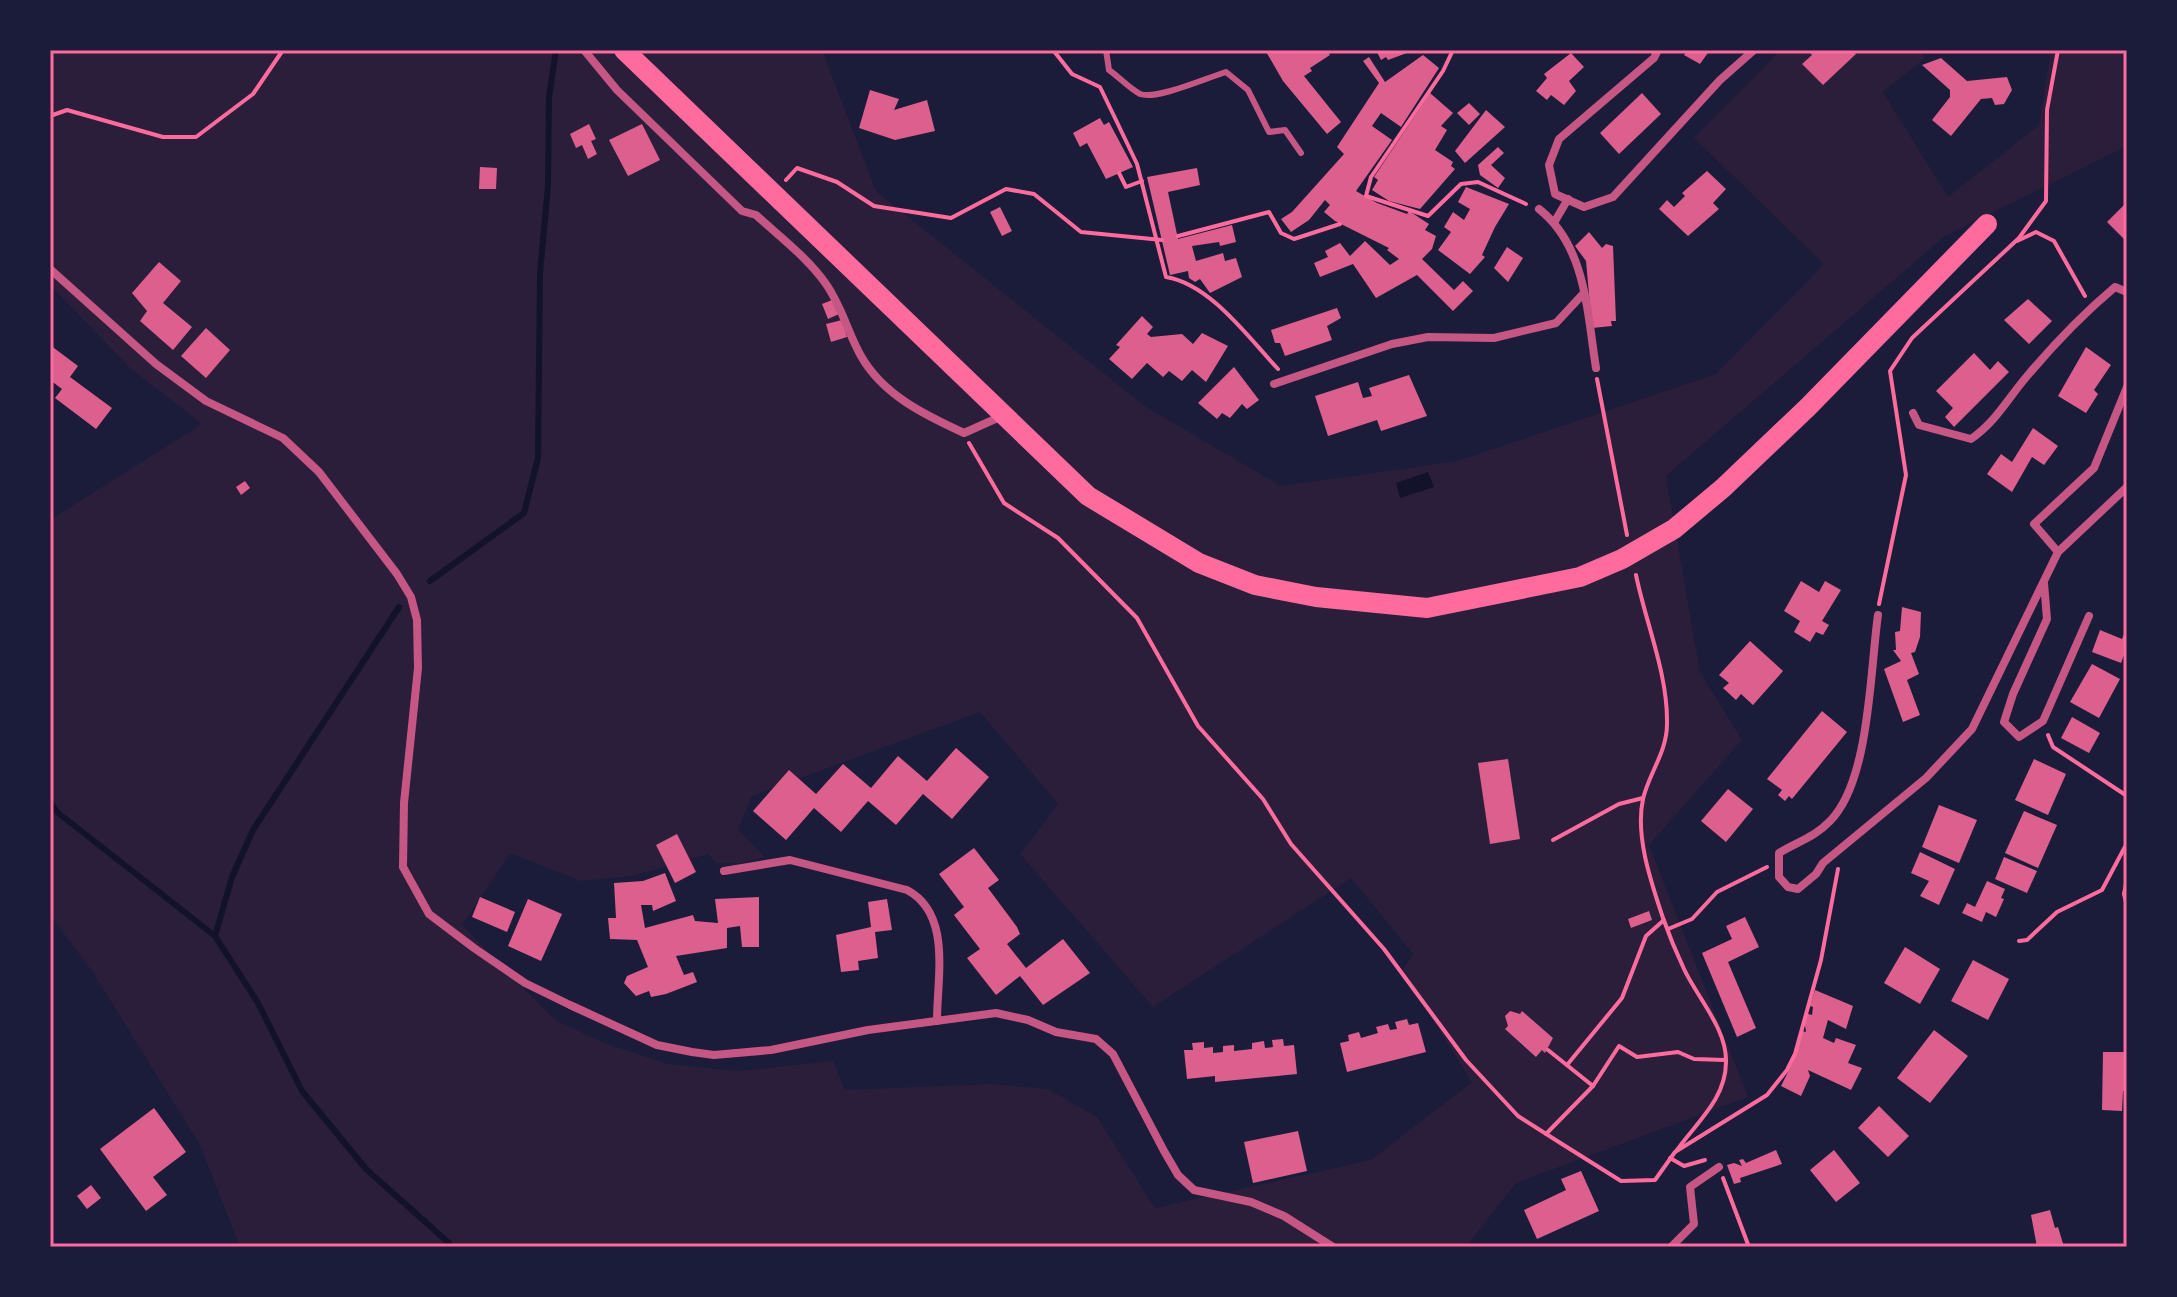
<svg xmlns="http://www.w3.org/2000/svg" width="2177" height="1297" viewBox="0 0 2177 1297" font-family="'Space Grotesk',sans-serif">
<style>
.green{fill:#2a1e3b;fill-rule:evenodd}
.water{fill:#12122b}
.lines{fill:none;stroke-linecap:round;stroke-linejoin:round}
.stream{stroke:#12122b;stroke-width:6}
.building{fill:#dd5f8e}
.path{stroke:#ff6b9d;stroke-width:4}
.service{stroke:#c65784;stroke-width:6}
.minor{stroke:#c65784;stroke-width:8}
.trunk{stroke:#ff6b9d;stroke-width:20}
.neatline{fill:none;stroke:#ff6b9d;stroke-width:3}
</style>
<rect width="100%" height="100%" fill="#1b1b3a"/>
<!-- green -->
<path class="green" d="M50 50H822L876 191 1146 407 1281 486 1458 461 1716 374 1824 264 1694 138 1781 50H1921L1924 59 1883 92 1948 197 2039 125 2051 50H2127V146L1945 236 1666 476 1700 672 1742 740 1649 845 1748 1097 1516 1183 1466 1247H240L200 1145 92 971 50 915V520L202 424 130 368 50 285ZM980 712 1058 804 1020 854 1153 1007 1351 878 1413 954 1402 971 1472 1082 1371 1160 1155 1208 1097 1117 1048 1089 991 1084 845 1090 833 1061 738 1071 668 1064 604 1043 555 1020 462 925 510 853 581 881 632 876 708 854 716 863H740L765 857 738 830 752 796Z"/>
<!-- water -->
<path class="water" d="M1428 472 1434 487 1400 498 1396 483Z"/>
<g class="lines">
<!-- stream -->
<g class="stream">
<path d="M430 581 524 513 538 458 540 273 548 186 549 97 556 50"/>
<path d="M50 802 57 812 215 936 258 1003 302 1091 366 1169 449 1243V1247"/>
<path d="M215 936 232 877 253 830 399 607"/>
</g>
</g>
<!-- building -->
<g class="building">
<path d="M1265 50H1327L1330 55 1310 68 1312 71 1304 76 1341 122 1327 134 1283 81Z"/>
<path d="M1376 50H1415L1388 60 1386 57 1381 60Z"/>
<path d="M1687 50H1710L1700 64 1684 55Z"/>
<path d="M1808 50H1852L1856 54 1823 85 1802 64 1812 55Z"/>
<path d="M1571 53 1584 67 1569 81 1576 91 1564 105 1551 95 1547 100 1536 91 1547 78 1544 74Z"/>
<path d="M1423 55 1439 68 1401 127 1381 113 1372 126 1392 140 1356 191 1377 203 1407 214 1409 211 1429 224 1425 230 1436 236 1432 249 1422 259 1454 290 1463 281 1473 291 1453 311 1417 275 1376 298 1353 264 1320 277 1314 263 1328 257 1325 251 1340 243 1350 256 1365 241 1390 265 1399 259 1387 250 1389 248 1335 221 1324 212 1330 205 1325 200 1309 220 1291 232 1281 219 1292 212 1344 154 1337 147 1379 83 1363 61 1369 57 1385 82Z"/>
<path d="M1941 58 1967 81 2007 77 2012 90 2004 104 1995 105 1992 98 1981 99 1951 136 1932 120 1950 97V90L1922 65Z"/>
<path d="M870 90 899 99 894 110 927 100 935 131 895 140 859 128Z"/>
<path d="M1430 93 1453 113 1441 126 1447 130 1435 150 1453 162 1451 166 1455 169 1420 209 1389 201 1372 190 1378 180 1374 177Z"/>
<path d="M1642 93 1661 114 1619 154 1600 133Z"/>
<path d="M1469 103 1480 114 1469 125 1457 113Z"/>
<path d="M1486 110 1505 127 1465 163 1455 151Z"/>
<path d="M1100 118 1104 125 1109 122 1133 167 1106 179 1087 143 1080 147 1073 133Z"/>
<path d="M589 124 596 139 591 141 597 154 588 159 582 145 576 148 570 134Z"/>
<path d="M642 124 660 160 628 176 609 140Z"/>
<path d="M1498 147 1504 153 1491 165 1505 178 1498 188 1480 175 1478 165Z"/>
<path d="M480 167 497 168 496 189H479Z"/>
<path d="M1197 168 1200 185 1168 192 1178 239 1232 225 1236 242 1220 246 1219 242 1192 246 1196 261 1223 253 1225 261 1236 258 1242 277 1210 293 1200 279 1195 282 1189 278 1188 271 1170 275 1147 177Z"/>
<path d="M1707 171 1726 189 1713 203 1719 209 1688 236 1659 209 1667 200 1674 207 1685 196 1682 193Z"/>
<path d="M1466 187 1509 204 1495 227 1482 255 1485 257 1470 274 1438 250 1451 232 1444 227 1453 212 1464 220 1470 209 1458 202Z"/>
<path d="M2127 202V242L2107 222Z"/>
<path d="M1000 207 1012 231 1002 236 990 212Z"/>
<path d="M1589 232 1602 248 1606 244 1613 246 1616 321H1611L1612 326 1592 328 1586 261 1575 246Z"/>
<path d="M1507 247 1523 258 1508 282 1494 268Z"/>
<path d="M159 262 181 281 163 303 192 327 173 350 140 321 147 311 132 293Z"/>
<path d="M2028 299 2052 321 2029 344 2004 320Z"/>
<path d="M832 300 839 314 828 319 822 304Z"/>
<path d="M1337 308 1341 318 1327 326 1332 340 1285 356 1280 343H1275L1271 330Z"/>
<path d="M1142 316 1153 327 1147 334 1151 337 1182 334 1193 344 1202 333 1228 346 1206 382 1192 370 1182 381 1169 371 1163 377 1147 363 1132 379 1109 359 1120 347 1116 345Z"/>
<path d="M842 320 847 337 831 342 826 324Z"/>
<path d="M206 328 230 350 206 378 181 356Z"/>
<path d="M50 345 78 366 70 377 112 408 96 429 55 398 62 389 50 380Z"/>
<path d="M2086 347 2111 365 2094 390 2098 394 2086 413 2058 396Z"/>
<path d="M1974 353 1990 370 1998 361 2009 372 1954 427 1945 417 1953 408 1936 391Z"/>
<path d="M1234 367 1259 400 1247 409 1242 404 1230 418 1222 413 1217 419 1198 403Z"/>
<path d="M1409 375 1427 416 1381 431 1377 420 1328 436 1315 396 1358 382 1363 398 1372 396 1369 388Z"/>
<path d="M2033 428 2058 446 2044 465 2032 457 2012 492 1987 474 2001 454 2012 462Z"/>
<path d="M245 481 250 488 241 495 236 487Z"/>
<path d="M1801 581 1819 592 1825 581 1841 590 1822 621 1829 625 1823 635 1816 632 1810 642 1794 632 1800 621 1784 611Z"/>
<path d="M1902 607 1921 612 1920 637 1915 652 1911 653 1919 674 1907 680 1920 715 1903 722 1884 669 1901 661 1893 650H1896L1895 632 1900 631Z"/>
<path d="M2127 627V647L2121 663 2092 652 2100 630 2122 639Z"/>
<path d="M1750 641 1783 671 1753 705 1741 694 1736 700 1723 688 1729 683 1719 675Z"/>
<path d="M2092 664 2120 679 2099 718 2070 702Z"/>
<path d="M1822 711 1847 732 1792 799 1789 796 1785 801 1778 795 1782 790 1767 779Z"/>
<path d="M2072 717 2100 733 2089 753 2061 738Z"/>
<path d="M956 748 989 777 952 819 923 794 896 825 868 801 841 832 814 808 786 840 753 811 789 770 816 794 843 764 871 788 898 756 927 781Z"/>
<path d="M1508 759 1520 839 1490 844 1478 763Z"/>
<path d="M2034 759 2066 774 2048 815 2015 800Z"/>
<path d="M1728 789 1753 809 1726 842 1701 821Z"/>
<path d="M1939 805 1977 820 1959 863 1922 847Z"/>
<path d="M2024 811 2057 825 2038 868 2005 853Z"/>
<path d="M677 834 696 872 675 883 656 845Z"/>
<path d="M974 848 999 880 988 888 1017 927 1020 934 1007 944 1026 968 1063 939 1090 973 1043 1005 1020 976 996 995 967 958 980 949 954 915 964 907 939 874Z"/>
<path d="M1920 852 1955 869 1939 905 1920 896 1929 881 1911 873Z"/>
<path d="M2004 857 2037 871 2027 893 1995 879Z"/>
<path d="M665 873 676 901 653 911 652 905H641L645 928 693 915 695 921 718 923 715 899 759 897V947H742L740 926 727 928V948L676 956 684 975 693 972 697 982 666 994 651 997 649 991 636 996 624 983 627 976 648 967 637 940 610 939 608 918H616L614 883 643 881Z"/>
<path d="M1987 881 2005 889 2001 898 2004 899 1996 917 1986 912 1982 922 1962 913 1967 903 1975 907Z"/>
<path d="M480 897 515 912 507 932 472 917Z"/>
<path d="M528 899 562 914 541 961 508 946Z"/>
<path d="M887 899 892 930 875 932 878 958 858 961 859 970 841 972 836 935 871 927 868 902Z"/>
<path d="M1649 911 1652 920 1631 928 1628 919Z"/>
<path d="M1745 917 1759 947 1728 962 1756 1028 1737 1037 1702 953 1732 939 1726 926Z"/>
<path d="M1905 947 1940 969 1920 1004 1884 983Z"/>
<path d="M1973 960 2009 979 1988 1020 1951 1001Z"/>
<path d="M1815 990 1853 1006 1846 1029 1828 1020 1823 1038 1834 1043 1836 1038 1856 1045 1848 1063 1862 1068 1851 1090 1808 1070 1810 1076 1801 1096 1781 1086 1793 1062 1802 1031 1806 1032 1804 1019 1805 1013 1812 1015 1813 1007 1810 1006Z"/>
<path d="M1510 1011 1520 1014 1522 1011 1553 1038 1545 1053 1542 1050 1536 1057 1505 1029 1508 1026 1505 1016Z"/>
<path d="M1407 1019 1409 1025 1418 1023 1426 1052 1347 1072 1340 1043 1349 1041 1348 1035 1359 1032 1361 1038 1378 1033 1376 1027 1388 1024 1390 1030 1397 1029 1395 1022Z"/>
<path d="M1934 1030 1968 1056 1930 1103 1897 1078Z"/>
<path d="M1283 1039 1284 1046 1294 1045 1297 1074 1215 1082V1076L1187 1079 1184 1050H1193L1192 1043 1204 1042V1048L1213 1047V1053L1223 1052V1046L1234 1045V1051L1252 1049V1043L1264 1041 1265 1048 1273 1047 1272 1040Z"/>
<path d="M2103 1052H2127V1091H2123L2122 1111 2102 1110Z"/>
<path d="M1879 1106 1909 1136 1888 1157 1858 1128Z"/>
<path d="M154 1108 186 1152 153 1177 167 1195 146 1211 100 1149Z"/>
<path d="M1298 1131 1307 1171 1253 1183 1244 1142Z"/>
<path d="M1776 1150 1782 1164 1740 1178 1741 1182 1734 1184 1727 1165 1734 1163 1742 1166 1739 1160 1743 1159 1746 1163Z"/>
<path d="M1834 1150 1860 1183 1836 1202 1810 1170Z"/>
<path d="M1581 1171 1599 1211 1537 1239 1524 1210 1566 1190 1561 1179Z"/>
<path d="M91 1185 101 1198 87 1209 77 1196Z"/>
<path d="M2050 1210 2055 1228 2058 1227 2064 1247H2037L2031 1215Z"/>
</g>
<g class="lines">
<!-- path -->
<g class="path">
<path d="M1053 50 1072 74 1100 87 1115 118 1137 164 1166 277C1210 284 1248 337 1278 369"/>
<path d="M1453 50 1443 71 1371 177 1366 196 1428 216 1461 184 1478 182 1526 204"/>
<path d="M50 116 67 110 163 137H196L253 94 283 50"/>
<path d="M1119 173 1126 187 1142 181"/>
<path d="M786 180 797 168 837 182 874 206 951 218 1006 189 1034 194 1081 232 1162 240"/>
<path d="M1178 236 1269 212 1281 233 1294 239 1340 224"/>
<path d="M2017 241 2036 232 2054 241 2085 296"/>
<path d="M1597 379 1627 535"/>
<path d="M969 443 1004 503 1058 538 1137 618 1198 726 1263 799 1291 844 1384 949 1466 1060 1518 1116 1562 1144 1621 1181 1655 1180 1675 1152 1767 1095 1787 1070 1795 1054 1821 960 1838 869"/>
<path d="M1636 575C1646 624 1668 674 1667 724 1667 752 1649 773 1643 799 1635 836 1651 882 1663 918 1669 935 1676 952 1684 969 1697 997 1727 1029 1726 1062 1726 1099 1696 1123 1677 1150"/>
<path d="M1879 604 1906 475 1890 371 1912 338 2019 238 2046 201 2047 110 2058 50"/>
<path d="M2048 735 2053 747 2127 796"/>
<path d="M1553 840 1619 804 1643 798"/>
<path d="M2127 879 2124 894 2127 906"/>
<path d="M1668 929 1692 919 1717 892 1767 867"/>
<path d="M2019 941 2027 940 2057 912 2102 890 2127 843"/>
<path d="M1548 1050 1593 1086 1619 1046 1637 1057 1678 1052 1694 1059 1725 1060"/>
<path d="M1567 1065 1622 998 1646 936 1664 920"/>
<path d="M1546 1134 1593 1086"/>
<path d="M1670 1158 1684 1166 1705 1160"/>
<path d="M1723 1178 1749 1247"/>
</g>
<!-- service -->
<path class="service" d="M1106 50 1109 70C1119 77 1130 89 1140 94 1157 100 1206 78 1226 72L1248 90 1269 132 1285 130 1301 153"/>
<!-- minor -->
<g class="minor">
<path d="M584 50 617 90 742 211 756 215C779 236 808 258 826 284 842 307 848 333 861 356 883 395 925 415 964 433L1002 416"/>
<path d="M1658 50 1654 58 1559 139 1549 165 1555 194 1584 207 1613 197 1720 80 1754 50"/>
<path d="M1539 209C1586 246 1587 312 1596 368"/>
<path d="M1555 221 1568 199"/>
<path d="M50 269 156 364 206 401 283 438 319 472 397 574 411 597 417 620 418 668 404 803 403 867 429 914 474 948 525 983 570 1005 657 1045 692 1052 714 1055 771 1050 868 1030 996 1013 1028 1020 1056 1032 1096 1039 1113 1054 1164 1151 1178 1175 1194 1190 1251 1202 1284 1216 1333 1247"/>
<path d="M1274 384 1392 344 1428 337 1494 338 1556 323 1583 294"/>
<path d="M1913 413 1919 425 1971 439C1996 422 2008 398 2028 375 2055 343 2083 314 2115 287L2127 292"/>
<path d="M2058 552 2034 524 2094 468 2127 387"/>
<path d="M2044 583 2047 619 2013 694 2004 722 2019 737 2043 721 2089 616"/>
<path d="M1878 615C1870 670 1870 781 1830 821 1815 837 1797 842 1779 853V877L1788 887 1798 889 1816 874 1823 863 1926 778 1972 729 2058 552 2127 487"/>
<path d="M724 871 790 860 907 890C952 914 937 977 937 1021"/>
<path d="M1671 1247 1694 1224 1690 1187 1719 1167"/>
</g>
<!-- trunk -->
<path class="trunk" d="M624 50 1088 496 1199 563 1255 585 1316 597 1427 608 1580 577 1622 559 1674 529 1723 488 1808 407 1987 224"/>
</g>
<!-- border -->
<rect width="2177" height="1297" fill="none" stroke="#1b1b3a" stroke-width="104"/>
<rect x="52" y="52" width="2073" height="1193" class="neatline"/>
</svg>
